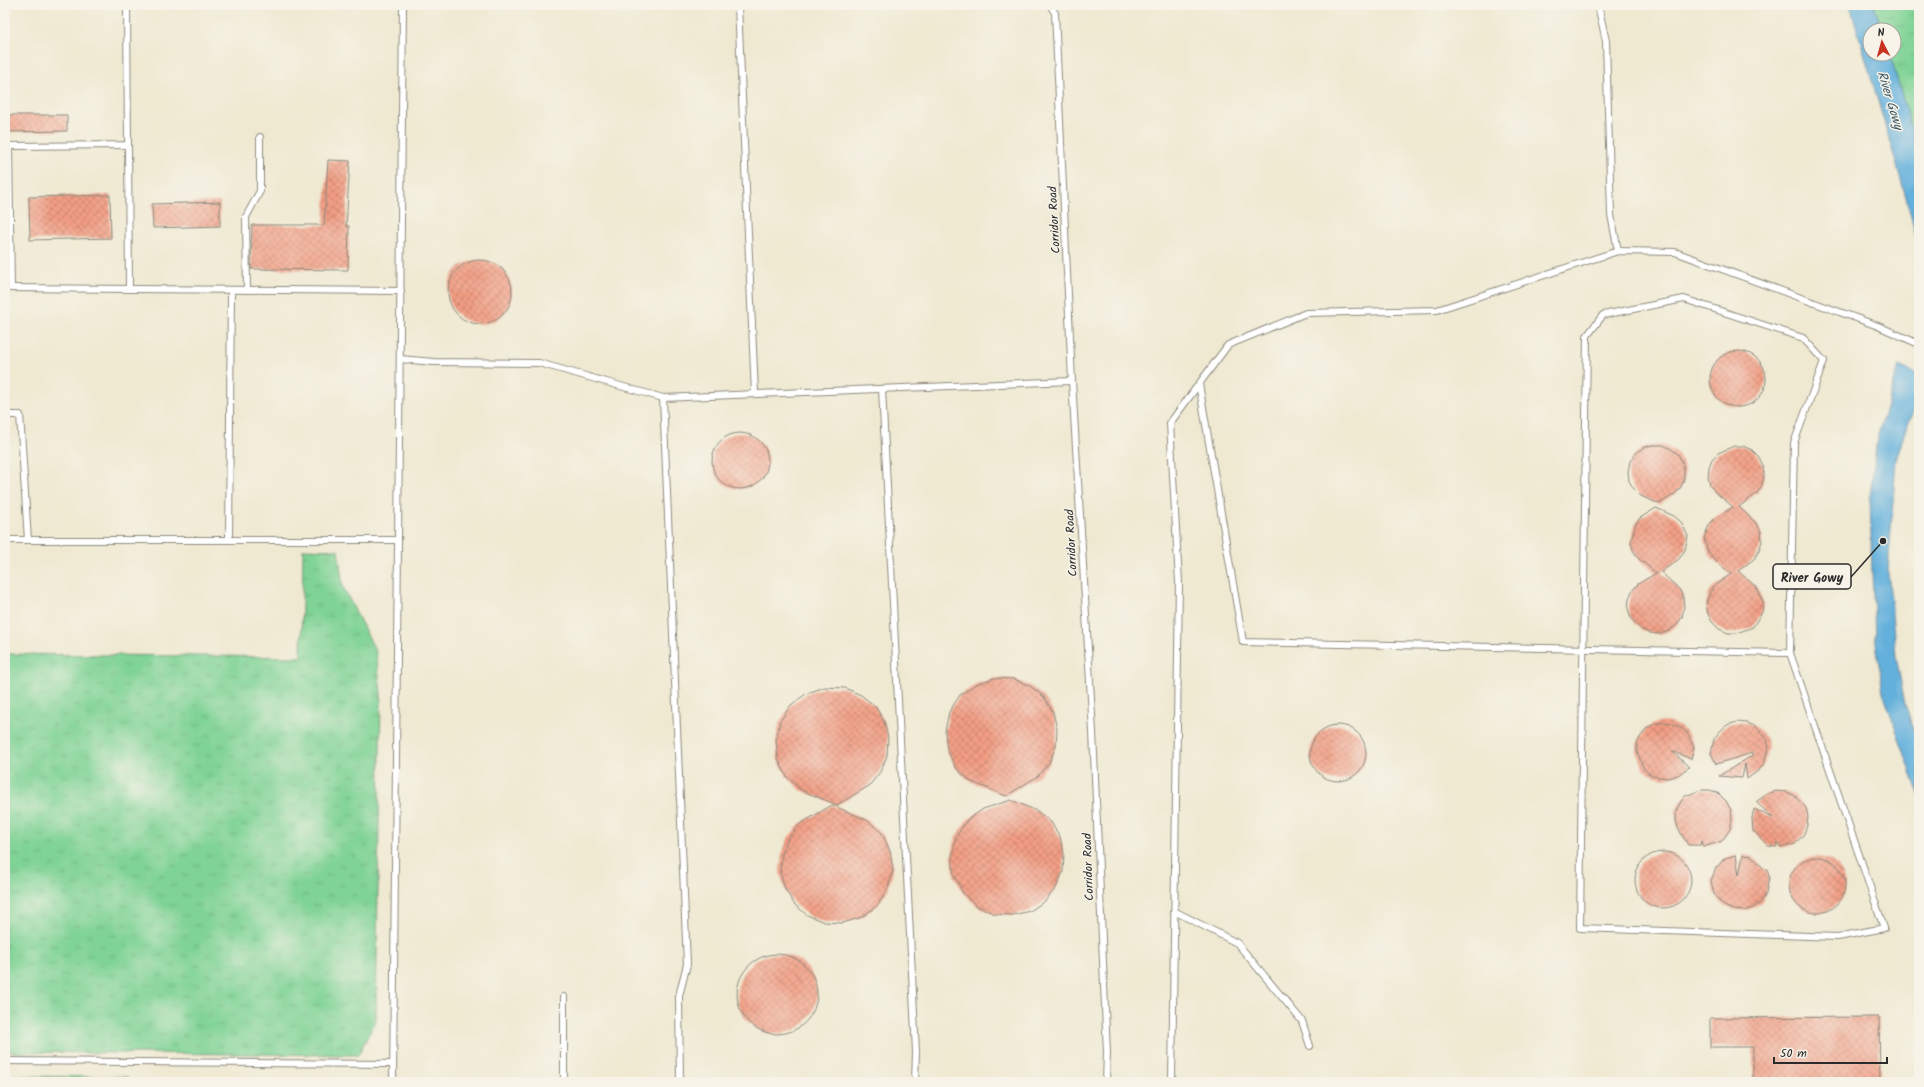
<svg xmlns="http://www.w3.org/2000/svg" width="1924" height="1087" viewBox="0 0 1924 1087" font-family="Kalam,sans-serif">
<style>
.grass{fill:url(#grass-tufts);stroke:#557f60}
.water{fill:#63b0dc;stroke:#476e84}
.building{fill:url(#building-cross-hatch)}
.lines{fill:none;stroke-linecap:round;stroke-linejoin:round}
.lane-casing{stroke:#8d8a7e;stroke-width:8}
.lane{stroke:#fff;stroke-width:6}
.labels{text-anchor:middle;stroke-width:3;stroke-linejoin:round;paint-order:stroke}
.street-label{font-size:12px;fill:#2b2b2b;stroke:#f7f3e8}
.water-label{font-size:13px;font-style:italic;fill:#3f5a69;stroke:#f7f3e8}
.leader{fill:none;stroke:#2b2b2b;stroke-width:1.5}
.callout-dot{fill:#2b2b2b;stroke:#f7f3e8;stroke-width:1.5}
.callout{fill:#f7f3e8;stroke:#2b2b2b;stroke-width:1.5}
.callout-label{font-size:13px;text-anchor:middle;font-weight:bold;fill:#2b2b2b}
</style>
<defs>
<pattern id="grass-tufts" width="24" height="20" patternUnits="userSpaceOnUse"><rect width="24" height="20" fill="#7fd395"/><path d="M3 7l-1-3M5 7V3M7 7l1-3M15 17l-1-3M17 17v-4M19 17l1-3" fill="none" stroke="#6eb581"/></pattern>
<pattern id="building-cross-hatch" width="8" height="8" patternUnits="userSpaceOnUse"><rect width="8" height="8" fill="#f39e84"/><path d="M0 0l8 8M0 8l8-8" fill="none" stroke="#c5816c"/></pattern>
</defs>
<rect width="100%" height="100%" fill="#f7f3e8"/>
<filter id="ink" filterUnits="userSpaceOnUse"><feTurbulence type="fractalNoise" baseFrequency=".025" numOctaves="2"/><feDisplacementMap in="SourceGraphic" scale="8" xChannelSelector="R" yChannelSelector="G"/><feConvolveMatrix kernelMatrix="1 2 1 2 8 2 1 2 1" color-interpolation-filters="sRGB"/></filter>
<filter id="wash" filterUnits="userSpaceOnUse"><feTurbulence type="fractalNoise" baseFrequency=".012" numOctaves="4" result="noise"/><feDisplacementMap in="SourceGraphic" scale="16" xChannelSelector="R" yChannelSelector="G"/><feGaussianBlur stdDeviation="0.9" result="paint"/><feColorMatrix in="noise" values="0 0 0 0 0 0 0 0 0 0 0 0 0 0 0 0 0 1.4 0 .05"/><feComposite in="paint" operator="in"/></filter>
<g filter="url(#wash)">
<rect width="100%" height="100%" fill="#efe9d2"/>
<!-- grass -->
<g class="grass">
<path d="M1874 5H1919V156L1890 54H1894V30H1882Z"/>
<path d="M303 549 338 550 343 587 376 652 381 694 376 1020 358 1055 5 1052V654L301 657Z"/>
<path d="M5 1076 128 1077V1082H5Z"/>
</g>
<!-- water -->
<g class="water">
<path d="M1850 5H1874L1882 30H1870V54H1890L1919 156V250L1908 204Z"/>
<path d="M1899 366 1919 375V400L1908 422 1896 460 1888 571 1896 656 1905 704 1919 748V794L1883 693 1875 636 1872 574 1870 497 1877 438Z"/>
</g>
<g id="blocks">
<!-- building -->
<g class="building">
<path d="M5 115H67V131L5 132Z"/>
<path d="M328 160 350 161 346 226H349L348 270 251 269 252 225H324Z"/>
<path d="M110 195 111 238 30 240 29 197Z"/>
<path d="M220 202V226L153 228 152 204Z"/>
<circle cx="480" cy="292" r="32"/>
<circle cx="1738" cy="379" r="28"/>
<circle cx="740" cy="461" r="28"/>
<path d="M1653 445H1663L1671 449 1678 454 1682 462 1684 470V479L1681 487 1675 494 1659 504 1641 496 1634 489 1629 481 1628 471 1630 461 1636 453 1644 447Z"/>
<path d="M1734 446H1743L1752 450 1759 457 1763 466 1764 475 1762 485 1757 493 1739 507 1756 523 1761 531 1762 541 1759 551 1754 559 1738 571 1756 587 1760 594 1763 603 1762 612 1753 627 1737 633H1728L1719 629 1712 622 1708 614 1706 604 1709 594 1714 586 1731 574 1712 558 1708 551 1704 538 1709 525 1715 518 1733 507 1715 492 1710 485 1708 476 1709 467 1712 459 1718 453Z"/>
<path d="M1656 508 1674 516 1681 522 1688 536 1685 550 1679 559 1661 572 1679 589 1683 597 1684 607 1682 617 1677 625 1669 631 1660 634 1650 633 1642 630 1635 624 1630 616 1628 608 1629 599 1632 591 1638 584 1656 573 1638 558 1633 550 1631 542 1635 525 1640 518Z"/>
<path d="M994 678 1014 679 1030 686 1044 697 1053 712 1057 729 1056 746 1049 763 1038 776 1006 796 970 781 956 768 947 750 945 731 949 712 960 695 976 684Z"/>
<path d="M825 687 845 688 861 695 875 706 884 721 888 738 887 756 880 772 869 786 837 805 801 790 787 777 778 759 776 740 780 721 791 705 807 693Z"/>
<path d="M1663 722 1671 723 1680 727 1687 733 1694 747 1691 759 1672 751 1689 767 1678 775 1668 778 1659 777 1650 774 1644 769 1637 752V744L1641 736 1646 729 1654 724Z"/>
<path d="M1737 722 1747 723 1755 726 1761 731 1766 739 1768 748 1764 764 1758 771 1747 779 1745 764 1742 778 1719 776 1753 755 1752 753 1716 764 1711 753 1714 739 1720 731 1727 725Z"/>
<circle cx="1338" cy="753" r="28"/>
<path d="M1701 790H1710L1719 794 1726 801 1731 810 1732 819 1730 829 1722 841 1703 847 1701 841 1700 845H1688L1678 828 1676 820V811L1680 803 1685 796Z"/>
<path d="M1776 791 1786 792 1794 795 1806 808 1808 817 1807 825 1804 834 1795 844 1780 848 1778 842 1777 847 1768 846 1755 832H1753L1752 818 1754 809 1773 818 1756 802 1767 794Z"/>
<path d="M1011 800 1037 811 1051 822 1060 837 1064 854 1063 872 1056 888 1045 901 1030 911 1013 915 995 914 977 906 963 893 954 875 952 856 956 837 967 820 983 809Z"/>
<path d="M832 805 867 820 882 833 890 851 893 870 888 889 878 905 862 917 843 923 824 922 807 915 794 904 785 889 780 872 782 854 788 838 800 824Z"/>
<circle cx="1663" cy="880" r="28"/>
<path d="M1736 855 1739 875 1743 855 1752 856 1765 870 1767 869 1769 877 1766 894 1761 902 1753 908 1744 911 1734 910 1726 907 1719 901 1714 894 1711 881 1716 868 1725 858Z"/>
<circle cx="1817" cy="885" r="28"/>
<circle cx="777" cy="994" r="40"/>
<path d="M1879 1017 1880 1082H1753V1047H1710V1018Z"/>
</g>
</g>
</g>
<g filter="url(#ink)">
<use href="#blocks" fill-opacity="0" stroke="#8d8a7e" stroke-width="1"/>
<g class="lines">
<!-- lane casing -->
<g class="lane-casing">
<g id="lane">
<path d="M738 5 755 394"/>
<path d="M1050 5 1055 13 1072 381 1093 732 1107 1053 1106 1082"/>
<path d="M1598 5 1606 41 1611 215 1618 251"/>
<path d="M128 145 129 289"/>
<path d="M5 288 401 291"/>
<path d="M11 288 9 146 128 145 127 5"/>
<path d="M247 290 246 217 260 191V137"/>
<path d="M1684 299 1803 338 1824 361 1794 443 1790 653 1884 928 1838 937 1580 928 1587 336 1603 315Z"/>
<path d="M400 359 434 362 539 363 663 398 1072 381"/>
<path d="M1199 384 1243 642 1790 653"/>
<path d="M882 389 916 1052 915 1082"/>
<path d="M663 398 687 964 679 996 680 1082"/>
<path d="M5 415H20L28 540"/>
<path d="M5 540H398"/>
<path d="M229 540 231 290"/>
<path d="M1174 911 1237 943 1302 1021 1310 1046"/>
<path d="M5 1061 393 1064"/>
<path d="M393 1082 403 5"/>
<path d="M564 1082V997"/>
<path d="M1172 1082 1179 582 1170 423 1228 345 1306 313 1437 310 1618 251 1675 252 1878 326 1919 344"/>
</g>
</g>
<!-- lane -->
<use href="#lane" class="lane"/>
</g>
</g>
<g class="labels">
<!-- street labels -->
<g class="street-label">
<text transform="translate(1054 220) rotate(-93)" y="4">Corridor Road</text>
<text transform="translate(1071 543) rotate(-93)" y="4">Corridor Road</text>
<text transform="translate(1088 867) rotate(-92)" y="4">Corridor Road</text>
</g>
<!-- water labels -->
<g class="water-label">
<text transform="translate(1891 100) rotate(73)" y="5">River Gowy</text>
</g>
</g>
<!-- callouts -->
<path class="leader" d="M1883 541L1851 577"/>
<circle class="callout-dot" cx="1883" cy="541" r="4"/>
<rect class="callout" x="1773" y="564" width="78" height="25" rx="4"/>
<g class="callout-label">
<text x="1812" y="582">River Gowy</text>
</g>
<!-- margin -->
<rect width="1924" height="1087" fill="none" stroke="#f7f3e8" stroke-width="20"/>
<!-- north arrow -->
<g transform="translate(1882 42) rotate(354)"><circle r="19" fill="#f7f3e8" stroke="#a5a39c"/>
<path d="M0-3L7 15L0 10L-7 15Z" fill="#c8321e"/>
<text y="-6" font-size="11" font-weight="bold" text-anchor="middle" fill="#2b2b2b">N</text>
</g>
<!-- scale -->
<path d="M1774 1057v6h113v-6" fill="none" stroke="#2b2b2b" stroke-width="2"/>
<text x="1780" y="1057" font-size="12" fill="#2b2b2b" stroke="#f7f3e8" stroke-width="3" paint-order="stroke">50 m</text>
</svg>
